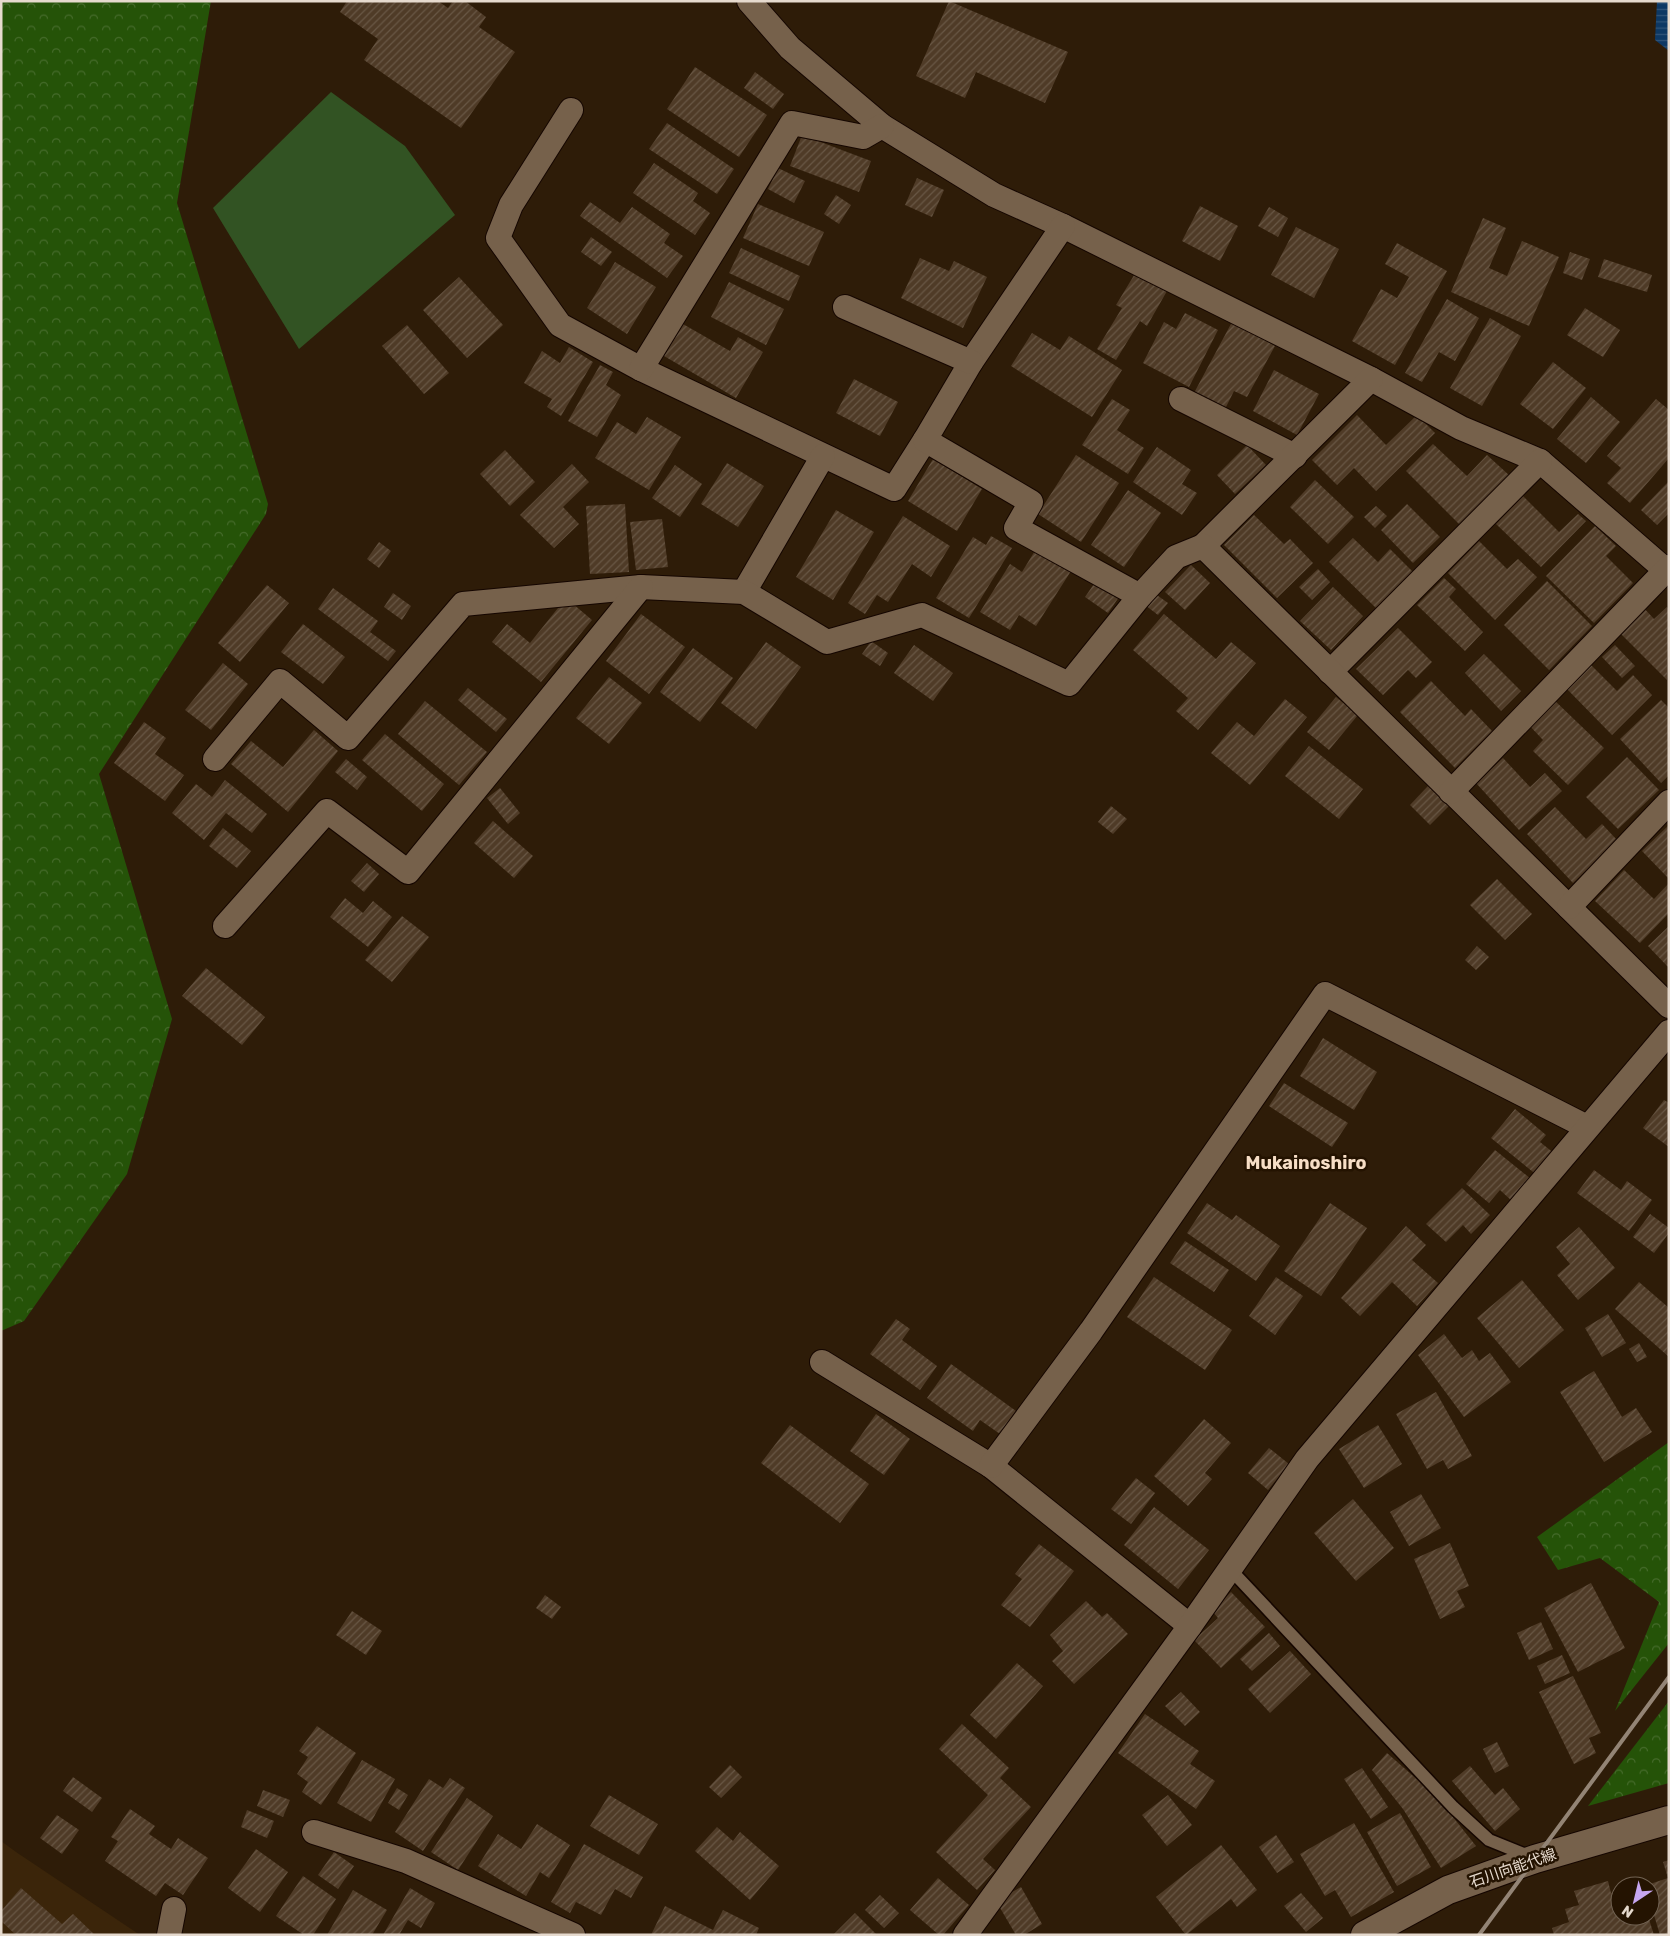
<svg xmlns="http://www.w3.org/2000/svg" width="1670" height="1936" viewBox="0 0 1670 1936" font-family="Rubik,'Noto Sans JP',sans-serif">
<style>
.built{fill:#3b250a}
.grass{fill:#325323}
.forest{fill:url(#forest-crowns)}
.water{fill:url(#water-rules)}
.building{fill:url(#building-hatch)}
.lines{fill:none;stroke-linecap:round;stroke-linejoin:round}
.lane-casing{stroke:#150600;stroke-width:15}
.street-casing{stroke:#150600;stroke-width:26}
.secondary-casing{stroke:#150600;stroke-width:30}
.lane{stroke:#76614b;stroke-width:12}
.street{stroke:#76614b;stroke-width:24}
.secondary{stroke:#76614b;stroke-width:28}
.rail{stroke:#938475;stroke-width:4}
.labels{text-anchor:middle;stroke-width:5;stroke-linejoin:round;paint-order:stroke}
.street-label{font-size:15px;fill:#e6dace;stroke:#241301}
.quarter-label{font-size:18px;font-weight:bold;fill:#f7dec6;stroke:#241301}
</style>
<defs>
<pattern id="forest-crowns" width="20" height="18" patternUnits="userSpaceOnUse" patternTransform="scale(1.25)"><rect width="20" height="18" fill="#255308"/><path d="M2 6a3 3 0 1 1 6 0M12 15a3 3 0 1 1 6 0" fill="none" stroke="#456b2b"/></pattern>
<pattern id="water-rules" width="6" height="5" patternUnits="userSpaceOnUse" patternTransform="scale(1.25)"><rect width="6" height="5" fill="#0d3864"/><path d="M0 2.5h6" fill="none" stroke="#305479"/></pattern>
<pattern id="building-hatch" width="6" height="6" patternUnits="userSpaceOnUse" patternTransform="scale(1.25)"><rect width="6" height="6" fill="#4f3b27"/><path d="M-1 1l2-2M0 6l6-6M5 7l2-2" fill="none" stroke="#685745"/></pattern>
</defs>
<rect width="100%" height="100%" fill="#2e1c08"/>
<!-- built -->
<path class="built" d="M1 1841 16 1852 140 1935H1Z"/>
<!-- grass -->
<path class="grass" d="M331 92 405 146 455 215 299 349 213 208Z"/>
<!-- forest -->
<g class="forest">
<path d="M1 1H211L177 203 268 504 266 514 99 774 172 1019 127 1174 24 1321 1 1331Z"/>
<path d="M1669 1442V1643L1615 1711 1659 1602 1600 1558 1558 1570 1537 1537Z"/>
<path d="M1669 1701V1783L1588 1806Z"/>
</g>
<!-- water -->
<path class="water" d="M1657 1H1669V51L1655 40Z"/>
<!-- building -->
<g class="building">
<path d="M347 1H438L448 8 453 1H465L486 17 479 27 515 52 461 128 364 60 378 39 340 12Z"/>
<path d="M949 1 1068 52 1045 103 976 72 965 98 916 76Z"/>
<path d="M695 67 767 115 739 157 667 109Z"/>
<path d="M755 72 784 94 773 109 744 88Z"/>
<path d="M667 123 734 169 717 194 649 149Z"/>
<path d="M802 135 871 161 859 192 790 166Z"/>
<path d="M654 163 698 193 693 201 710 213 695 235 633 193Z"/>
<path d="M778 168 805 181 794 203 768 189Z"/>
<path d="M917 178 944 190 932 217 905 205Z"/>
<path d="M836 195 851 205 839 224 824 214Z"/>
<path d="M590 202 620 223 632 207 670 234 664 243 683 256 667 278 580 216Z"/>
<path d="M758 204 824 232 809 266 743 238Z"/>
<path d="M1200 206 1238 226 1220 261 1182 241Z"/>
<path d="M1269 207 1288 218 1278 237 1258 226Z"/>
<path d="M1483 218 1506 228 1489 268 1507 276 1522 241 1559 257 1529 326 1451 292Z"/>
<path d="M1296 227 1339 249 1314 298 1271 275Z"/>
<path d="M591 237 612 252 601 266 581 252Z"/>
<path d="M1397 243 1447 271 1395 365 1352 341 1381 289 1397 298 1409 277 1385 264Z"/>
<path d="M741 248 800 276 789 301 729 273Z"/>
<path d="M1570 252 1590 259 1582 280 1563 273Z"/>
<path d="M920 258 949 271 954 261 987 277 963 328 901 298Z"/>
<path d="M1604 259 1652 275 1647 292 1598 277Z"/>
<path d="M615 262 656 287 627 334 587 308Z"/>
<path d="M1136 272 1167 291 1147 326 1140 321 1116 360 1097 349 1122 308 1116 305Z"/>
<path d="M459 277 503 325 467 358 423 310Z"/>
<path d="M729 282 784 309 766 345 711 317Z"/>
<path d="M1447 299 1479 318 1455 361 1439 352 1422 382 1405 373Z"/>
<path d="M1585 308 1620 330 1603 357 1567 335Z"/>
<path d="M1185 313 1218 330 1189 387 1143 363 1164 322 1176 329Z"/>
<path d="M1490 318 1521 336 1482 406 1450 388Z"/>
<path d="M1232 322 1275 346 1247 397 1234 391 1225 409 1194 393Z"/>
<path d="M683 324 730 351 738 337 763 352 736 398 664 356Z"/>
<path d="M407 325 449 373 424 394 382 346Z"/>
<path d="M1032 333 1060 350 1069 336 1122 370 1092 417 1011 366Z"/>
<path d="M569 347 593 362 561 416 547 407 552 399 524 383 542 351 560 363Z"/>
<path d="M1553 362 1586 388 1553 429 1520 404Z"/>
<path d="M600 365 613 372 606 385 621 395 597 437 568 421Z"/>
<path d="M1274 370 1319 394 1297 435 1253 411Z"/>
<path d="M854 379 898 402 880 436 836 413Z"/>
<path d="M1591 397 1620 422 1586 463 1557 439Z"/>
<path d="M1112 399 1130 410 1117 430 1144 448 1128 474 1082 445Z"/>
<path d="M1656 399 1669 410V458L1630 503 1607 483 1621 468 1607 456Z"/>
<path d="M1357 415 1386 445 1417 415 1435 433 1376 491 1354 468 1337 485 1312 460Z"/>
<path d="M647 417 681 437 649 490 595 458 617 422 636 434Z"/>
<path d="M1433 444 1467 476 1487 455 1510 476 1461 526 1406 471Z"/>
<path d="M1247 445 1266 465 1235 494 1217 475Z"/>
<path d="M1157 447 1191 470 1182 484 1197 493 1182 515 1133 482Z"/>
<path d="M505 450 535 482 510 506 480 474Z"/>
<path d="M1076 455 1119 483 1081 542 1038 514Z"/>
<path d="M933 459 982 489 957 531 908 501Z"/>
<path d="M727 463 764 486 738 527 701 504Z"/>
<path d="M572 464 589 482 563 507 579 524 554 548 520 515Z"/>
<path d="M675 465 702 484 680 517 652 498Z"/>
<path d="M1315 480 1354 517 1328 544 1290 507Z"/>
<path d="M1669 481V513L1657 525 1641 510Z"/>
<path d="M1128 490 1161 513 1124 567 1091 545Z"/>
<path d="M1523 496 1559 532 1578 514 1586 521 1541 567 1496 524Z"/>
<path d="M625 504 629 572 590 574 586 506Z"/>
<path d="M1407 504 1440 537 1413 563 1381 530Z"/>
<path d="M1376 506 1387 516 1375 528 1364 517Z"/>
<path d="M836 510 874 532 833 600 796 577Z"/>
<path d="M1254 515 1284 544 1290 539 1313 563 1277 598 1224 545Z"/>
<path d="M903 516 950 546 931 577 912 564 888 602 877 595 865 614 848 603Z"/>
<path d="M662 519 668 567 636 570 630 522Z"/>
<path d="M1595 526 1616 546 1606 556 1633 583 1594 623 1546 576Z"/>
<path d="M991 536 1012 548 969 618 936 598 973 537 986 545Z"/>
<path d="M1353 538 1378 562 1390 549 1413 572 1377 609 1329 562Z"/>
<path d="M1479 541 1507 569 1518 559 1537 577 1495 620 1448 573Z"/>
<path d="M379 542 391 551 379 568 367 559Z"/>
<path d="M1036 549 1071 571 1036 626 1019 615 1010 630 980 612 1010 564 1022 572Z"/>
<path d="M1191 565 1210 583 1185 610 1165 592Z"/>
<path d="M1318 569 1330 582 1312 600 1299 587Z"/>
<path d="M1444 578 1456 589 1449 597 1483 632 1465 651 1417 605Z"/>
<path d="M1096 581 1119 597 1108 613 1085 597Z"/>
<path d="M1547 581 1592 626 1549 670 1504 625Z"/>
<path d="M267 585 289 603 240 662 218 643Z"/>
<path d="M1333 587 1363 616 1331 650 1300 621Z"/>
<path d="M333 588 378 621 370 632 396 651 388 661 318 609Z"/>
<path d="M393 593 411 606 402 620 384 607Z"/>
<path d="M1154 593 1168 603 1158 615 1145 605Z"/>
<path d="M566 598 592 620 541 682 492 642 507 624 530 643Z"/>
<path d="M1642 606 1654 619 1667 607 1669 609 1667 680 1617 630Z"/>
<path d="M641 614 685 647 649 694 606 661Z"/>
<path d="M1164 614 1216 659 1231 642 1256 663 1198 730 1176 711 1188 698 1133 650Z"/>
<path d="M303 624 345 657 323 684 281 652Z"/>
<path d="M1398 628 1432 662 1416 678 1408 670 1383 695 1356 669Z"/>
<path d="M871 641 888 653 880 666 862 654Z"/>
<path d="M766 642 801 667 756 729 721 703Z"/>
<path d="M914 645 953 673 933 701 894 673Z"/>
<path d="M1615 645 1635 666 1622 678 1602 657Z"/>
<path d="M693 648 733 678 700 722 660 692Z"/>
<path d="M1484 654 1521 691 1501 711 1465 673Z"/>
<path d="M223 663 248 684 211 730 185 710Z"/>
<path d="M1590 664 1617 691 1633 675 1652 695 1612 735 1566 688Z"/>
<path d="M609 677 642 703 609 744 576 718Z"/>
<path d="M1431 681 1465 716 1471 709 1492 731 1455 768 1400 712Z"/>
<path d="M468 688 507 719 496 732 458 700Z"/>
<path d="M1336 697 1358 715 1329 750 1307 732Z"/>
<path d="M1552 698 1604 748 1568 785 1533 751 1543 740 1527 723Z"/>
<path d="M1285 699 1307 717 1250 785 1211 753 1237 722 1254 736Z"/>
<path d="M1661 700 1669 708V775L1661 783 1620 739Z"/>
<path d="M425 701 487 752 459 785 398 734Z"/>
<path d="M144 722 166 738 155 754 184 775 165 801 114 763Z"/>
<path d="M314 730 338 751 288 812 231 764 251 741 283 767Z"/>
<path d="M385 734 444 784 422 811 362 760Z"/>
<path d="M1309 746 1363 789 1339 819 1285 776Z"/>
<path d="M1627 757 1659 790 1618 829 1586 797Z"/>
<path d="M1503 758 1530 787 1545 773 1562 791 1519 830 1476 783Z"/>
<path d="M346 759 367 777 357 790 335 772Z"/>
<path d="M225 780 267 814 252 833 226 813 204 840 172 813 196 784 212 797Z"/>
<path d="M1428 786 1449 806 1430 825 1410 805Z"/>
<path d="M500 788 520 813 508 824 487 798Z"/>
<path d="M1111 806 1127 819 1113 834 1098 822Z"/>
<path d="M1555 807 1586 839 1602 824 1617 840 1573 883 1527 834Z"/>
<path d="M493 821 533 856 514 878 474 843Z"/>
<path d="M1669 825V879L1642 851Z"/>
<path d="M223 828 251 851 237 868 209 846Z"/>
<path d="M367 863 379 874 364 892 351 881Z"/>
<path d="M1624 870 1654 899 1669 883V913L1640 943 1595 901Z"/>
<path d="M1497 879 1532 914 1505 940 1470 905Z"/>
<path d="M345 898 363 913 373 901 392 917 368 947 330 917Z"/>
<path d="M402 916 429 937 392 982 365 960Z"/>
<path d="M1669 926V968L1648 946Z"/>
<path d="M1477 946 1489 957 1476 970 1465 960Z"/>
<path d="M206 968 265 1017 242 1045 182 996Z"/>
<path d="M1323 1038 1377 1072 1354 1110 1300 1076Z"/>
<path d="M1284 1083 1348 1123 1332 1147 1269 1106Z"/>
<path d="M1664 1100 1669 1103V1147L1643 1128Z"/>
<path d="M1515 1109 1546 1135 1540 1142 1555 1154 1538 1176 1491 1138Z"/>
<path d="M1495 1150 1531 1179 1513 1202 1500 1190 1489 1203 1466 1184Z"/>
<path d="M1594 1170 1621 1190 1627 1181 1652 1200 1629 1231 1577 1193Z"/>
<path d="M1462 1188 1490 1215 1471 1234 1463 1225 1446 1242 1426 1224Z"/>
<path d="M1207 1203 1232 1220 1236 1215 1280 1246 1256 1281 1187 1233Z"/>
<path d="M1330 1203 1367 1228 1321 1296 1284 1271Z"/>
<path d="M1650 1214 1669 1228V1233L1654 1253 1633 1237Z"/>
<path d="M1406 1226 1426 1245 1412 1260 1438 1283 1417 1306 1392 1282 1360 1316 1341 1298Z"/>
<path d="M1579 1227 1615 1268 1578 1300 1557 1275 1570 1264 1556 1247Z"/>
<path d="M1185 1241 1229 1270 1214 1292 1170 1263Z"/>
<path d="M1154 1277 1232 1330 1205 1370 1127 1317Z"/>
<path d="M1276 1277 1303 1296 1275 1335 1249 1316Z"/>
<path d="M1522 1280 1564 1330 1519 1368 1477 1318Z"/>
<path d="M1639 1282 1669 1308V1357L1615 1309Z"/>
<path d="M1608 1314 1626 1343 1602 1357 1585 1328Z"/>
<path d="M896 1319 910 1329 902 1340 937 1366 920 1390 870 1354Z"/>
<path d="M1444 1334 1462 1358 1472 1350 1479 1361 1490 1353 1511 1382 1464 1417 1418 1355Z"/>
<path d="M1639 1343 1647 1357 1637 1362 1629 1349Z"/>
<path d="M951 1364 1016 1411 1000 1434 980 1420 973 1431 927 1398Z"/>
<path d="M1594 1371 1622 1417 1636 1408 1652 1432 1604 1462 1560 1392Z"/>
<path d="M1436 1392 1472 1456 1448 1469 1443 1460 1427 1469 1396 1414Z"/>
<path d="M876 1414 910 1439 884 1475 850 1451Z"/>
<path d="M1204 1419 1231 1443 1205 1473 1212 1479 1188 1506 1154 1476Z"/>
<path d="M790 1425 869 1484 840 1523 761 1463Z"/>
<path d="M1378 1425 1402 1464 1364 1488 1339 1449Z"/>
<path d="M1269 1448 1289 1464 1268 1490 1248 1473Z"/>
<path d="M1136 1478 1155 1493 1131 1524 1111 1509Z"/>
<path d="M1421 1494 1441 1528 1409 1546 1390 1512Z"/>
<path d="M1353 1499 1394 1548 1356 1581 1314 1533Z"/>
<path d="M1154 1507 1209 1550 1178 1589 1124 1545Z"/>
<path d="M1450 1543 1469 1586 1457 1591 1465 1607 1440 1619 1414 1559Z"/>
<path d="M1039 1544 1074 1571 1030 1627 1001 1605 1022 1579 1015 1574Z"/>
<path d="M1591 1583 1625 1648 1578 1672 1544 1608Z"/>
<path d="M1231 1592 1265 1627 1221 1668 1194 1640 1218 1618 1212 1611Z"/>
<path d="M545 1595 561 1607 552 1619 536 1608Z"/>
<path d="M1086 1601 1102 1617 1107 1613 1128 1634 1074 1684 1052 1661 1063 1651 1050 1635Z"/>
<path d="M352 1611 382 1631 366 1655 336 1635Z"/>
<path d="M1541 1622 1553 1649 1529 1660 1517 1633Z"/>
<path d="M1269 1633 1280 1646 1252 1671 1240 1659Z"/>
<path d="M1290 1651 1311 1674 1270 1713 1248 1689Z"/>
<path d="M1562 1655 1570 1673 1545 1684 1537 1666Z"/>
<path d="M1017 1663 1043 1686 996 1739 970 1715Z"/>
<path d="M1573 1676 1601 1733 1589 1738 1596 1753 1574 1764 1539 1692Z"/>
<path d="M1181 1692 1200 1712 1185 1726 1165 1706Z"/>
<path d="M1145 1714 1199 1751 1190 1764 1215 1781 1196 1809 1118 1753Z"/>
<path d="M962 1724 1009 1768 1000 1778 1031 1807 983 1859 995 1870 977 1890 936 1852 988 1795 939 1749Z"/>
<path d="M317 1726 356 1753 321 1805 302 1792 308 1782 297 1774 308 1757 299 1751Z"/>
<path d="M1497 1742 1509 1766 1495 1773 1483 1749Z"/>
<path d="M1387 1753 1437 1797 1476 1846 1441 1868 1403 1809 1372 1770Z"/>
<path d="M362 1760 395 1779 371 1822 337 1803Z"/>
<path d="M730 1765 742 1777 721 1798 709 1787Z"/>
<path d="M1470 1766 1495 1795 1503 1788 1520 1809 1495 1831 1452 1781Z"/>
<path d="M1362 1768 1388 1807 1371 1819 1344 1779Z"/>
<path d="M73 1777 102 1798 92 1812 63 1791Z"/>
<path d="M450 1778 465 1788 423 1851 395 1832 429 1779 443 1788Z"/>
<path d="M397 1788 408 1795 399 1810 388 1803Z"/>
<path d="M263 1790 290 1800 283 1817 257 1806Z"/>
<path d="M609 1795 658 1824 639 1855 590 1826Z"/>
<path d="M1168 1795 1192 1825 1167 1846 1142 1815Z"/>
<path d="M467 1798 493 1816 458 1870 431 1852Z"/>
<path d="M130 1809 155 1826 149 1834 171 1849 178 1838 208 1858 183 1895 165 1883 156 1896 105 1861 118 1841 111 1837Z"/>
<path d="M247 1810 274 1821 267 1838 241 1827Z"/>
<path d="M1400 1813 1431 1867 1397 1886 1367 1832Z"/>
<path d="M57 1815 79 1830 62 1854 40 1838Z"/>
<path d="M1354 1823 1394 1892 1351 1917 1335 1890 1325 1896 1300 1854Z"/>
<path d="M537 1824 570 1845 549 1878 540 1872 526 1896 478 1866 498 1834 521 1849Z"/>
<path d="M717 1827 733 1841 740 1832 779 1866 750 1900 695 1851Z"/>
<path d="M1276 1835 1294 1862 1277 1873 1259 1847Z"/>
<path d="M584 1844 643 1877 631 1898 615 1889 601 1915 576 1902 570 1913 551 1902Z"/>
<path d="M1221 1845 1257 1890 1237 1907 1231 1899 1186 1935 1156 1897Z"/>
<path d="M256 1849 288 1872 260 1912 228 1888Z"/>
<path d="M334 1852 354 1866 338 1889 318 1875Z"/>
<path d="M1669 1860V1935H1660L1650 1902V1886H1644L1668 1878 1663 1862Z"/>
<path d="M303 1876 336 1899 313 1935H304L276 1916Z"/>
<path d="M938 1878 969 1905 943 1935H939L910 1910Z"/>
<path d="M1608 1881 1611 1893 1620 1890V1916H1648L1654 1935H1554L1552 1928 1569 1922 1565 1909 1579 1905 1574 1891Z"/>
<path d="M1021 1887 1042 1924 1024 1935H1016L996 1901Z"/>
<path d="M21 1888 62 1924 73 1914 95 1935H16L1 1921V1911Z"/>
<path d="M410 1888 435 1903 421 1928 408 1920 399 1935H383Z"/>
<path d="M353 1890 387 1910 372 1935H327Z"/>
<path d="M1301 1893 1323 1918 1306 1932 1284 1906Z"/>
<path d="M880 1895 899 1913 884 1928 865 1910Z"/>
<path d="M665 1906 713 1930 723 1910 759 1928 756 1935H651Z"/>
<path d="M855 1913 877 1935H833Z"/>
</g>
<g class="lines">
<!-- lane casing -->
<g class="lane-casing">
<path id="lane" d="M1230 1569 1453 1807 1489 1840 1531 1857"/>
</g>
<!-- street casing -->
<g class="street-casing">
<g id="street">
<path d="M749 1 790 48 882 126 994 195 1063 226 1371 379 1461 428 1540 461 1669 573"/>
<path d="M571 110 511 205 498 238 560 325 641 369 894 489 925 440"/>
<path d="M1063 226 971 362 925 440 1031 502 1016 528 1140 596"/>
<path d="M845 307 971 362"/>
<path d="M641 369 792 123 863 137 882 126"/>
<path d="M1181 399 1295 456"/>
<path d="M1203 546 1371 379"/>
<path d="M744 592 823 456"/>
<path d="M1330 672 1540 461"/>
<path d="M215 759 280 681 348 738 463 604 641 587 744 592 827 642 922 615 1069 684 1140 596 1176 557 1203 546 1669 1006"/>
<path d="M1451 792 1669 567"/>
<path d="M1569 907 1669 802"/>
<path d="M225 926 327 811 408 872 641 587"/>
<path d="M822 1362 991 1466 1190 1626"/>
<path d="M991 1466 1091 1331 1325 994 1587 1127"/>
<path d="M314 1832 406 1861 573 1935"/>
<path d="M169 1935 174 1909"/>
<path d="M965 1935 1190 1626 1307 1459 1669 1032"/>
</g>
</g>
<!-- secondary casing -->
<g class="secondary-casing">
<path id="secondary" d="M1365 1935 1448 1890 1535 1859 1669 1820"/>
</g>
<!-- lane -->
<use href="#lane" class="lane"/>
<!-- street -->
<use href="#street" class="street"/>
<!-- secondary -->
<use href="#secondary" class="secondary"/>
<!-- rail -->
<path class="rail" d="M1479 1935 1669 1677"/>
</g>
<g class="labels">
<!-- street labels -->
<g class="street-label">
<text transform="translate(1513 1868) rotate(-19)" y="5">石川向能代線</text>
</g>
<!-- quarter labels -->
<g class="quarter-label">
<text x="1306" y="1169">Mukainoshiro</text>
</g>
</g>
<!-- border -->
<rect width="1670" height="1936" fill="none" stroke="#e6dace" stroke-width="5"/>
<!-- north arrow -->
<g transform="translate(1635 1901) rotate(215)"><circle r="24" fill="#241301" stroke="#726353"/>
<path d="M0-4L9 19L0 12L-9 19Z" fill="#c6a6f0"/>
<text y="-8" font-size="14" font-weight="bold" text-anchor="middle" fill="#e6dace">N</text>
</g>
</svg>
